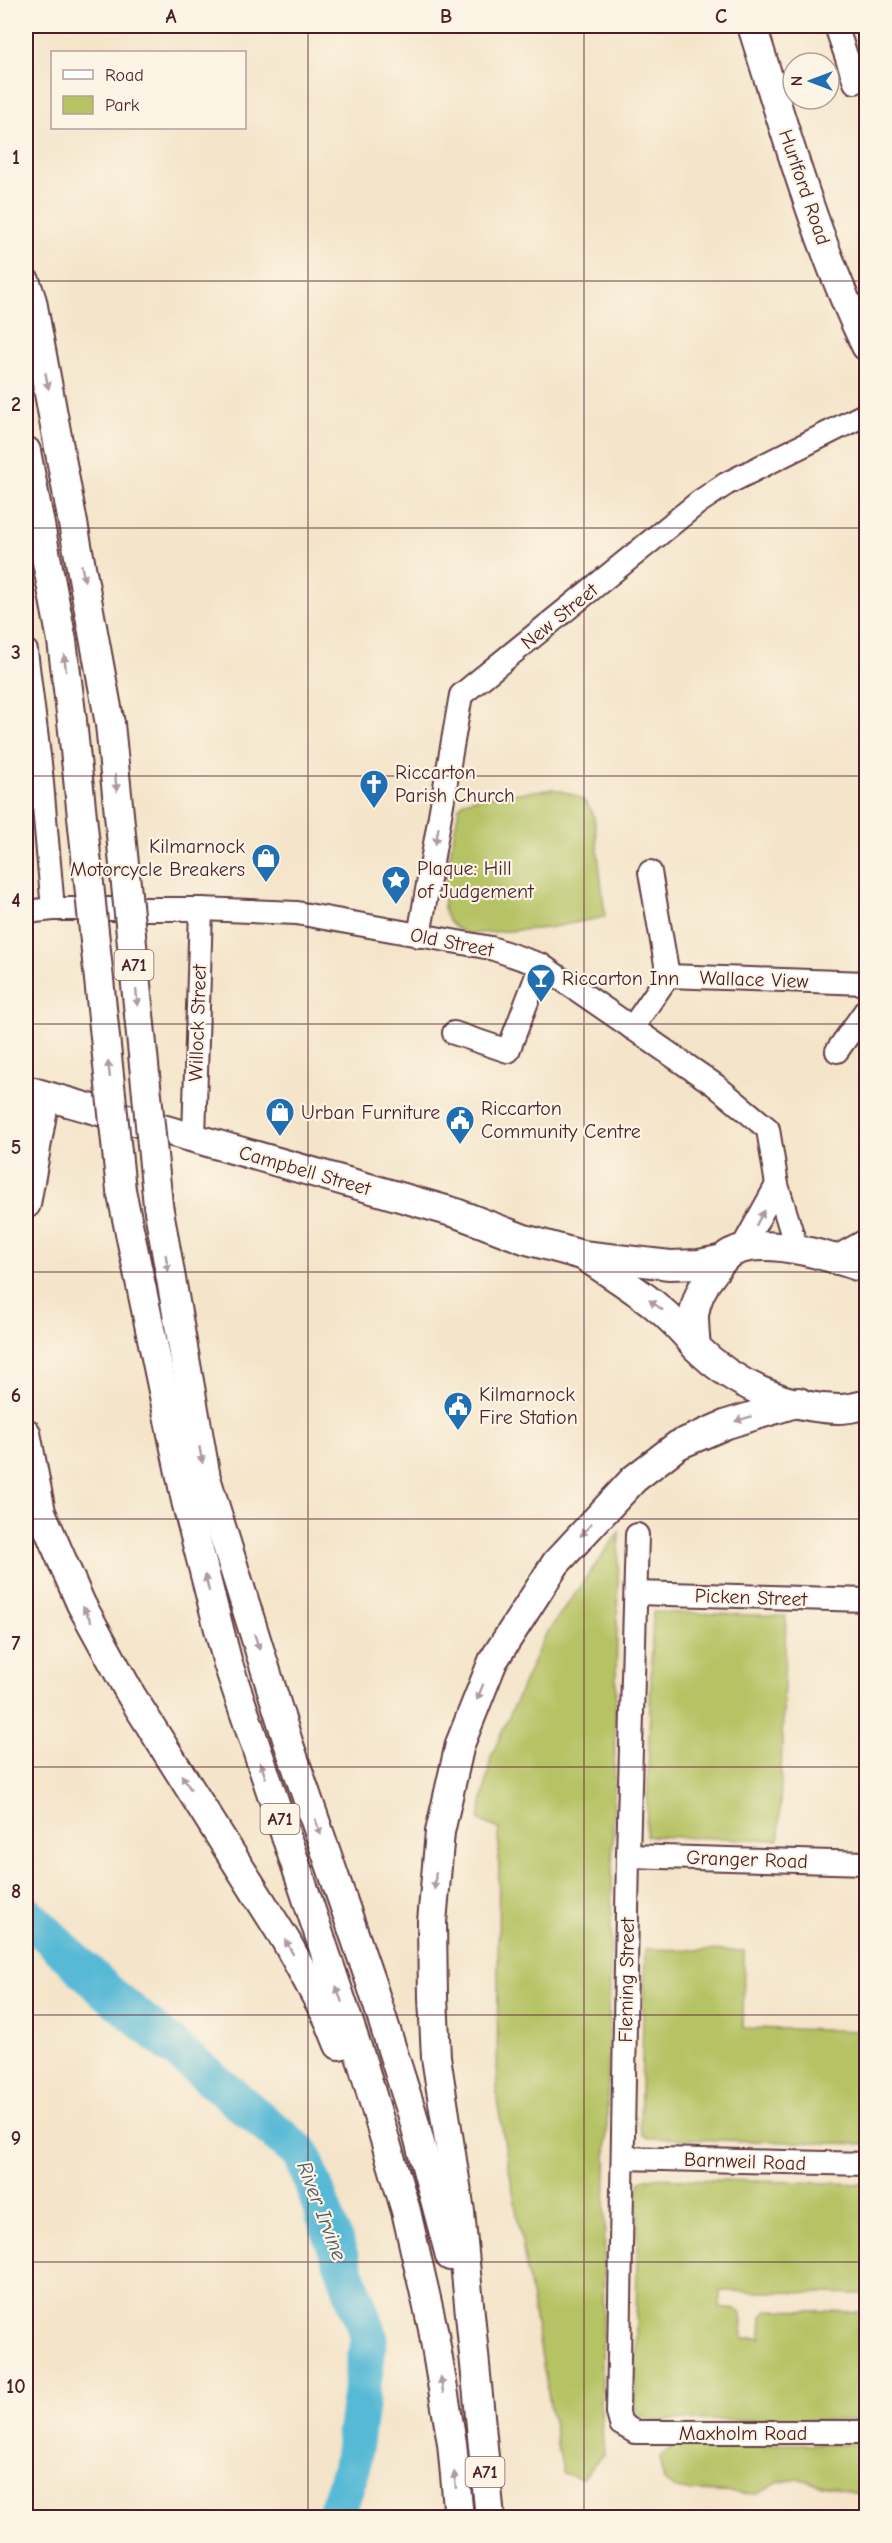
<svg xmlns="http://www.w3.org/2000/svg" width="892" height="2543" viewBox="0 0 892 2543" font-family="'Comic Neue',sans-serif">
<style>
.green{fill:#b6c365;stroke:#807148;stroke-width:1.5}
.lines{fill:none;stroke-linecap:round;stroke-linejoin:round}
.river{stroke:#56b9d5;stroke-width:38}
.minor-casing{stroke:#643d43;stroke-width:26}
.major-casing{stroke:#643d43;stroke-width:32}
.minor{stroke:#fff;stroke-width:22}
.major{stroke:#fff;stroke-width:28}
.major-bridge-casing{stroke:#643d43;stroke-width:32;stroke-linecap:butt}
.major-bridge{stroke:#fff;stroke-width:28}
.oneway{fill:#ae9aa0}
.grid{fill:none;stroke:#4a1f2b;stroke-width:1.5;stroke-opacity:0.55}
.labels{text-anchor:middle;stroke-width:4.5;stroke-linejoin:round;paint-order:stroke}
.shield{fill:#fcf5e5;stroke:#7f5f63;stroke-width:1.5}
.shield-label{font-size:18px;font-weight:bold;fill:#4a1f2b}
.street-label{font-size:20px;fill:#4a1f2b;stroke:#fcf5e5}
.poi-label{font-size:20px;fill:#4a1f2b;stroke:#fcf5e5;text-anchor:start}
.water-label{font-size:21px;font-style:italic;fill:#4e5566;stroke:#fcf5e5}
.neatline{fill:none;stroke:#4a1f2b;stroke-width:2}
.grid-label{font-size:20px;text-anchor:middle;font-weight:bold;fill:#4a1f2b}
</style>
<rect width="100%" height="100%" fill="#fcf5e5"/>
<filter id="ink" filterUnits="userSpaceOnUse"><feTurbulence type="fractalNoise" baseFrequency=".0167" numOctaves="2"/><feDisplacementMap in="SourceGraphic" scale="12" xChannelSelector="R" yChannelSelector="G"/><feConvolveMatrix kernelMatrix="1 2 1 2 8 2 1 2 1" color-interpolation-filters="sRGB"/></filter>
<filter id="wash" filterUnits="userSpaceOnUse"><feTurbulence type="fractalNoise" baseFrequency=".008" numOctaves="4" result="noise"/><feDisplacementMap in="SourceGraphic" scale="24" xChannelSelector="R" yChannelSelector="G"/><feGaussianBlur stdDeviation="1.35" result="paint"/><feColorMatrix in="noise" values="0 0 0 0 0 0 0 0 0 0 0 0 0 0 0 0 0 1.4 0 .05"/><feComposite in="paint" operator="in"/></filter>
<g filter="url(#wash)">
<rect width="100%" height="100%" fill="#f4e4c9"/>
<!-- green -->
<g class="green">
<path d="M553 789C573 794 587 796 594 817L605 917 548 928 468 934C458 930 449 925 445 913 439 895 456 829 459 807L465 801 475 798Z"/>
<path d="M619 1532 601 2416 604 2454 581 2479 562 2473 497 2100 499 1829 479 1820 491 1757 544 1637Z"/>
<path d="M653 1612 786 1616 779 1840 646 1836Z"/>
<path d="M645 1949 744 1951 743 2028 866 2031V2144L648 2138 643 2135 640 2127Z"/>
<path d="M646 2178 866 2184V2294L720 2291V2307L736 2309 741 2313 743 2338H761L762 2316 768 2310 866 2312V2420H651L638 2414 635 2408 638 2188 640 2182Z"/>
<path d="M674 2444H866V2496L800 2479 779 2482 758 2494 677 2490 664 2481 659 2458Z"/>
</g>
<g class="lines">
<!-- river -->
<path class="river" d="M26 1914 106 1991 302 2154 369 2336 351 2469 335 2518"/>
</g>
</g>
<g filter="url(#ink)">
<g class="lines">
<!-- minor casing -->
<g class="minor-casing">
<g id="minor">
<path d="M836 26 855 82"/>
<path d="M26 651 41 772 53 909"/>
<path d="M650 872 668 976"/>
<path d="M26 912 53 909H201L297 913 491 948 541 965 715 1085 768 1129 777 1185 797 1250"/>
<path d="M419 936 461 695 699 502 726 484 866 414"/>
<path d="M632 1028 668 976 866 983"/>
<path d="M454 1033 508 1051 541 965"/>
<path d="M837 1051 866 1010"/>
<path d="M194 1137 201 909"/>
<path d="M741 1250 777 1185"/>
<path d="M637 1535 628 1856 618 2413 621 2424 635 2432H866"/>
<path d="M636 1593 866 1600"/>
<path d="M628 1856 866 1863"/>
<path d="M623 2158 866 2164"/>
</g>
</g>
<!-- major casing -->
<g class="major-casing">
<g id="major">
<path d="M752 26C786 133 817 244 866 346"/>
<path d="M26 283 32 301 110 724"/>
<path d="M26 451 62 641 72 721"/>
<path d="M26 1090 456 1213 524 1239 582 1255 670 1265 699 1264 724 1259"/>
<path d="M121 1190 186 1501 228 1664 363 2065 406 2211 433 2329 452 2443 459 2518"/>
<path d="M26 1204 45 1097"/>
<path d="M158 1205 206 1478 288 1742 371 1983 412 2113 450 2256"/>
<path d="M587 1258C630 1287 663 1305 696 1347"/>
<path d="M837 1260 866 1244"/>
<path d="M866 1269C832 1257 765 1235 731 1253 723 1257 718 1266 713 1273 703 1285 696 1299 694 1315 694 1325 695 1337 696 1347 733 1384 786 1408 839 1409 848 1409 858 1406 866 1405"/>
<path d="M26 1433 41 1512 81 1604 131 1695 286 1941 328 2018 339 2045"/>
<path d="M490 2518 460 2212 436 2057 433 1998 432 1922 440 1832 460 1744 493 1661 556 1563 634 1479 678 1445 727 1424 799 1402"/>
</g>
</g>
<!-- minor -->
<use href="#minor" class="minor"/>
<!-- major -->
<use href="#major" class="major"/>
<!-- major-bridge casing -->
<g class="major-bridge-casing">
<g id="major-bridge">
<path d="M72 721 121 1190"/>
<path d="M110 724 158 1205"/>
</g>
</g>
<!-- major-bridge -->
<use href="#major-bridge" class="major-bridge"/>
</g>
<!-- one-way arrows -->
<defs><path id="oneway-solid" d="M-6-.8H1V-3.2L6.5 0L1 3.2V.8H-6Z" transform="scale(1.5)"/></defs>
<g class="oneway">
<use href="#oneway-solid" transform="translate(47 381) rotate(79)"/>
<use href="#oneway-solid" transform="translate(83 573) rotate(79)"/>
<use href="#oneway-solid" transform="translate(65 663) rotate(-97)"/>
<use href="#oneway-solid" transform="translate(116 783) rotate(84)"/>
<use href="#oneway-solid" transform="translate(437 836) rotate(100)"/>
<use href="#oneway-solid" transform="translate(137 998) rotate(84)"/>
<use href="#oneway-solid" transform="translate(109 1069) rotate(-96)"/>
<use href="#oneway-solid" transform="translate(760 1218) rotate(-62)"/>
<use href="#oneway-solid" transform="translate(167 1263) rotate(81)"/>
<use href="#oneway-solid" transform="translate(656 1305) rotate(-143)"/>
<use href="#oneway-solid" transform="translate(743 1419) rotate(163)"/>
<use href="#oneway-solid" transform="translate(201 1455) rotate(79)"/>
<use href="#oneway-solid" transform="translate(586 1530) rotate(132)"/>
<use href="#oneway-solid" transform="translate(207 1583) rotate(-104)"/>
<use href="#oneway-solid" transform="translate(87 1614) rotate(-119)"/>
<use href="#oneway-solid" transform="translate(257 1642) rotate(72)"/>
<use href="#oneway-solid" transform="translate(480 1692) rotate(112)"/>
<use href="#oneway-solid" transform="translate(263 1770) rotate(-109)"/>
<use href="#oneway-solid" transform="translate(186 1782) rotate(-123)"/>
<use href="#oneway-solid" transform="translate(318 1827) rotate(71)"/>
<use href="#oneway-solid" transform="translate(435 1881) rotate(95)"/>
<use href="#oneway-solid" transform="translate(289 1947) rotate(-119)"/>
<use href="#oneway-solid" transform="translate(339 1994) rotate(-109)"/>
<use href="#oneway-solid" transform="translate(442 2385) rotate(-99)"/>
<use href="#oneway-solid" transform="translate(455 2480) rotate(-96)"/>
</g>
</g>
<!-- grid -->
<path class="grid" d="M308 26V2518M584 26V2518M26 281H866M26 528H866M26 776H866M26 1024H866M26 1272H866M26 1519H866M26 1767H866M26 2015H866M26 2262H866"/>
<!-- icons -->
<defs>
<g id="church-pin" transform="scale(1.5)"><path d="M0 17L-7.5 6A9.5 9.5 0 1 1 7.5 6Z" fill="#1f6fb2" stroke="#fcf5e5"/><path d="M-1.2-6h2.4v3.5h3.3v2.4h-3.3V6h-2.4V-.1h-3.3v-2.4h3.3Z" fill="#fff"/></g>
<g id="shop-pin" transform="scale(1.5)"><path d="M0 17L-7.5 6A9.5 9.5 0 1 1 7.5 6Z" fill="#1f6fb2" stroke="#fcf5e5"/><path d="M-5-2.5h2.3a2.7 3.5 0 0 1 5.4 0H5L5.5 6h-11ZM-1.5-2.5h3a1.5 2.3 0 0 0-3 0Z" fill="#fff"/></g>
<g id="sight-pin" transform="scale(1.5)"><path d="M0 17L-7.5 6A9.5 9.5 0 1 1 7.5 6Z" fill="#1f6fb2" stroke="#fcf5e5"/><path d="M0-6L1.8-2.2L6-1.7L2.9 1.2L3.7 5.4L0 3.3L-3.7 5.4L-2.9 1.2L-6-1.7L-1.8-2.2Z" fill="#fff"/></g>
<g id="bar-pin" transform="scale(1.5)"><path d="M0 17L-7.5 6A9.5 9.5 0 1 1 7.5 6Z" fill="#1f6fb2" stroke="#fcf5e5"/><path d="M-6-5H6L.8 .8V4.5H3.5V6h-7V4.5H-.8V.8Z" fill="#fff"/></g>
<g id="civic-pin" transform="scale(1.5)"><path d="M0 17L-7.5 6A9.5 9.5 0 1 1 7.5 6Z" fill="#1f6fb2" stroke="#fcf5e5"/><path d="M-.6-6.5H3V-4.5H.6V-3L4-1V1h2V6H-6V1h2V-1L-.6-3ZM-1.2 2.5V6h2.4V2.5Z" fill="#fff"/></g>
</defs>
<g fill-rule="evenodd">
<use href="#church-pin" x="374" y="784"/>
<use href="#shop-pin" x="266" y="858"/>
<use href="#sight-pin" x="396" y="880"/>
<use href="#bar-pin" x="541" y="978"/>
<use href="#shop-pin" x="280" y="1112"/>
<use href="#civic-pin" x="460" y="1120"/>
<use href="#civic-pin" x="458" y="1406"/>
</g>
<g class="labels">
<!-- shield labels -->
<g class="shield">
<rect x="114.5" y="950" width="39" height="30" rx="4.5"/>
<rect x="260.5" y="1804" width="39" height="30" rx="4.5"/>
<rect x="465.5" y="2457" width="39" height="30" rx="4.5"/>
</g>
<g class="shield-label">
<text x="134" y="971">A71</text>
<text x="280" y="1825">A71</text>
<text x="485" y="2478">A71</text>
</g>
<!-- street labels -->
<g class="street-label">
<text transform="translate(805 187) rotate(71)" y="7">Hurlford Road</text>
<text transform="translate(559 616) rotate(-39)" y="7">New Street</text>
<text transform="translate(452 942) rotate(11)" y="7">Old Street</text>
<text transform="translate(754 979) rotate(2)" y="7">Wallace View</text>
<text transform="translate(197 1023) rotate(-88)" y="7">Willock Street</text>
<text transform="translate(305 1170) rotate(16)" y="7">Campbell Street</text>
<text transform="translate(751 1597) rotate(2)" y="7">Picken Street</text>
<text transform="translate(747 1859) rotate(2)" y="7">Granger Road</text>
<text transform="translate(626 1980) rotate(-89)" y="7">Fleming Street</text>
<text transform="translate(745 2161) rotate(2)" y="7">Barnweil Road</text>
<text x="743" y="2440">Maxholm Road</text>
</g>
<!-- poi labels -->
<g class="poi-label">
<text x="395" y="779">Riccarton<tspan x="395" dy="23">Parish Church</tspan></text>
<text x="245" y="853" text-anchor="end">Kilmarnock<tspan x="245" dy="23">Motorcycle Breakers</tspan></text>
<text x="417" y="875">Plaque: Hill<tspan x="417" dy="23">of Judgement</tspan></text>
<text x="562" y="985">Riccarton Inn</text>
<text x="481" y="1115">Riccarton<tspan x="481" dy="23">Community Centre</tspan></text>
<text x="301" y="1119">Urban Furniture</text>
<text x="479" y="1401">Kilmarnock<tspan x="479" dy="23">Fire Station</tspan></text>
</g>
<!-- water labels -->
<g class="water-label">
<text transform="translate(322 2211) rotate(69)" y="7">River Irvine</text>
</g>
</g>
<!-- margin -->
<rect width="892" height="2543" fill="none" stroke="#fcf5e5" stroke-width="66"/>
<!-- legend -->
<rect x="51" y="51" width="195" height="78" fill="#fcf5e5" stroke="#b59f9b" stroke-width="1.5"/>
<rect x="63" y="70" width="30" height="9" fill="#ffffff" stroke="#b59f9b" stroke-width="1.5"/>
<text x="105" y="81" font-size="18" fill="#4a1f2b">Road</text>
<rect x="63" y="96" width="30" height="18" fill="#b6c365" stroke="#b59f9b" stroke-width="1.5"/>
<text x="105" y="111" font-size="18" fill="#4a1f2b">Park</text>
<!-- north arrow -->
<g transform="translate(811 81) rotate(270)"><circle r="28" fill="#fcf5e5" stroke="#b59f9b" stroke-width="1.5"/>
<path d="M0-4.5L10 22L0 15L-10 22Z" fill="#1f6fb2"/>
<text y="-9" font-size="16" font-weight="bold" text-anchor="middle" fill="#4a1f2b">N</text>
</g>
<rect x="33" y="33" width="826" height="2477" class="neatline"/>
<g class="grid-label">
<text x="171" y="23">A</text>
<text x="446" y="23">B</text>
<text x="721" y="23">C</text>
<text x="16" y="164">1</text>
<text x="16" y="411">2</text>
<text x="16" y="659">3</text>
<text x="16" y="907">4</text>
<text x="16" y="1154">5</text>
<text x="16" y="1402">6</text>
<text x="16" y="1650">7</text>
<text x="16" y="1898">8</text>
<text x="16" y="2145">9</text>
<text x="16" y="2393">10</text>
</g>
</svg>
